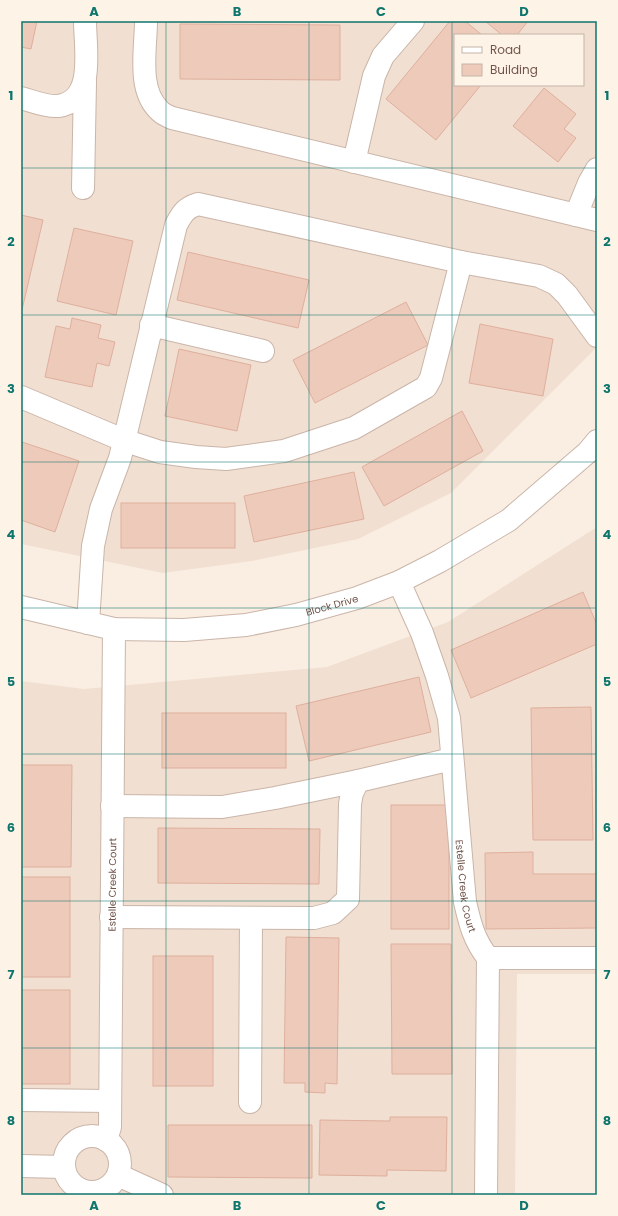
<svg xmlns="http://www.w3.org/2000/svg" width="618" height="1216" viewBox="0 0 618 1216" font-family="Poppins,sans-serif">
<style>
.residential{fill:#f1dfd1;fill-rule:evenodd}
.building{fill:#eecabb;stroke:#dfaf9d}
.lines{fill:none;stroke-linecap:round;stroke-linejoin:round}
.minor-casing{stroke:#cab5a9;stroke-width:24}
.minor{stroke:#fff;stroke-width:22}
.grid{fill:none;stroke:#0f766e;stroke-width:1;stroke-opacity:0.55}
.labels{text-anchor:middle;stroke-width:3.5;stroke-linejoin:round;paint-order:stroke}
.street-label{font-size:10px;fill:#70544a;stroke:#fef3e7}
.neatline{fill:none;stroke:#0f766e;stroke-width:1.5}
.grid-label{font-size:13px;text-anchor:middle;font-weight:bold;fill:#0f766e}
</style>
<rect width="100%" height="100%" fill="#faeee2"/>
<!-- residential -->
<g class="residential">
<path d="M21 21H597V347L451 493 358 539 252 561 163 573 21 544ZM455 35H583V85H455Z"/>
<path d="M597 527V974H517L515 1195H21V681L84 689 327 667 448 622Z"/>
</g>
<!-- building -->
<g class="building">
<path d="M21 21H37L31 49 21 47Z"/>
<path d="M450 21H465L482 35H455V85H481L436 140 386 99Z"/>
<path d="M485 21H528L517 35H502Z"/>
<path d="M180 24 340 25V80L180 79Z"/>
<path d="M544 88 576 114 564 129 576 138 558 162 513 126Z"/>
<path d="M21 215 43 220 21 314Z"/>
<path d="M74 228 133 241 116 315 57 301Z"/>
<path d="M188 252 309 280 298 328 177 300Z"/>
<path d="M406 302 428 345 315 403 293 360Z"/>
<path d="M72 318 101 325 98 338 115 342 109 366 97 363 92 387 45 377 56 326 70 329Z"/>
<path d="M480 324 553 339 543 396 469 383Z"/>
<path d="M179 349 251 365 237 431 165 416Z"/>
<path d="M462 411 483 451 384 506 362 467Z"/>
<path d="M22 442 79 461 55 532 21 520Z"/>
<path d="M354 472 364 519 254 542 244 496Z"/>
<rect x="121" y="503" width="114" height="45"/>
<path d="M583 592 597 625V644L471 698 451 650Z"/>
<path d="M419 677 431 732 309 761 296 706Z"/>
<path d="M591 707 593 840H533L531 708Z"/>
<rect x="162" y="713" width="124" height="55"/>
<path d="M21 765H72L71 867H21Z"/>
<rect x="391" y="805" width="58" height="124"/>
<path d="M158 828 320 829 319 884 158 883Z"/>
<path d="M533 852V874H597V928L486 929 485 853Z"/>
<rect x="21" y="877" width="49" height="100"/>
<path d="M286 937 339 938 337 1084 325 1083V1093L305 1092V1083H284Z"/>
<path d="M391 944H451L452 1074H392Z"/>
<rect x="153" y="956" width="60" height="130"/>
<rect x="21" y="990" width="49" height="94"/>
<path d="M390 1117H447L446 1171 387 1170V1176L319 1175 320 1120 390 1121Z"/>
<path d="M168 1125H312V1178L168 1177Z"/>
</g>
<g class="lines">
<!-- minor casing -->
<g class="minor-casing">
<g id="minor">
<path d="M146 21C146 49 137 89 159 110 162 114 168 116 172 118L597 220"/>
<path d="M21 98C32 101 46 107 58 106 96 101 85 49 85 21"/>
<path d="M354 162 374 76 383 56 413 21"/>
<path d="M83 188 85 82"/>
<path d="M576 215 589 183 597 169"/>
<path d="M151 325 263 351"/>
<path d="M21 397 123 440 160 452 196 457 226 459 284 451 354 428 426 387 431 378 461 262"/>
<path id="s1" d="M399 582 422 633 437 676 449 718 465 902C470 924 474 940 488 958L486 1195"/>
<path id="s2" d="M21 607 114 629 184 630 246 625 296 615 357 598 399 582 440 561 509 520 588 452 597 441"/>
<path d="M88 623 93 546 101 509 120 458 176 225C182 214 185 208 198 204L461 262 539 276 556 284 567 295 597 336"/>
<path d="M112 806 222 807 275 798 358 781"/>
<path d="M111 917 314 918 333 913 348 899 350 804 352 793 358 781 452 759"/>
<path d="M488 958H597"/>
<path d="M21 1100 110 1101"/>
<path d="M250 1102 251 918"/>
<circle cx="92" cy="1164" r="28"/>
<path id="s3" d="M106 1140 110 1127 114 629"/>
<path d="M21 1166 64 1167"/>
<path d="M118 1175 162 1195"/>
</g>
</g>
<!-- minor -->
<use href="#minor" class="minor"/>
</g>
<!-- grid -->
<path class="grid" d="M166 21V1195M309 21V1195M452 21V1195M21 168H597M21 315H597M21 462H597M21 608H597M21 754H597M21 901H597M21 1048H597"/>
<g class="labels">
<!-- street labels -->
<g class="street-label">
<text dy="4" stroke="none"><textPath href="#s2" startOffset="316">Block Drive</textPath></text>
<text dy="4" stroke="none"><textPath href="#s3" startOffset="256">Estelle Creek Court</textPath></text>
<text dy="4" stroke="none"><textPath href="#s1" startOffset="314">Estelle Creek Court</textPath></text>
</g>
</g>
<!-- border -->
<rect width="618" height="1216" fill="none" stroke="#fef3e7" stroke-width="44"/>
<!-- legend -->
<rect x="454" y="34" width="130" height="52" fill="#fef3e7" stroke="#c5b3a8"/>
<rect x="462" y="47" width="20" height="6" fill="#ffffff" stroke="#c5b3a8"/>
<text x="490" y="54" font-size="12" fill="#70544a">Road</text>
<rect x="462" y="64" width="20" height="12" fill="#eecabb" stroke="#c5b3a8"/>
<text x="490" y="74" font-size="12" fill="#70544a">Building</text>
<rect x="22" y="22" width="574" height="1172" class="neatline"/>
<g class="grid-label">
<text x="94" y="16">A</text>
<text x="237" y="16">B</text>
<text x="381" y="16">C</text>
<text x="524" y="16">D</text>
<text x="11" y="100">1</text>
<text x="607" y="100">1</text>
<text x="11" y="246">2</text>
<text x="607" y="246">2</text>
<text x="11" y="393">3</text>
<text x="607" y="393">3</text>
<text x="11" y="539">4</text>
<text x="607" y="539">4</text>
<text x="11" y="686">5</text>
<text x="607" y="686">5</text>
<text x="11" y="832">6</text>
<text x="607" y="832">6</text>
<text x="11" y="979">7</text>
<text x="607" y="979">7</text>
<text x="11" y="1125">8</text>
<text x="607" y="1125">8</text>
<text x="94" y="1210">A</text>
<text x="237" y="1210">B</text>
<text x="381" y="1210">C</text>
<text x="524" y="1210">D</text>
</g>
</svg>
